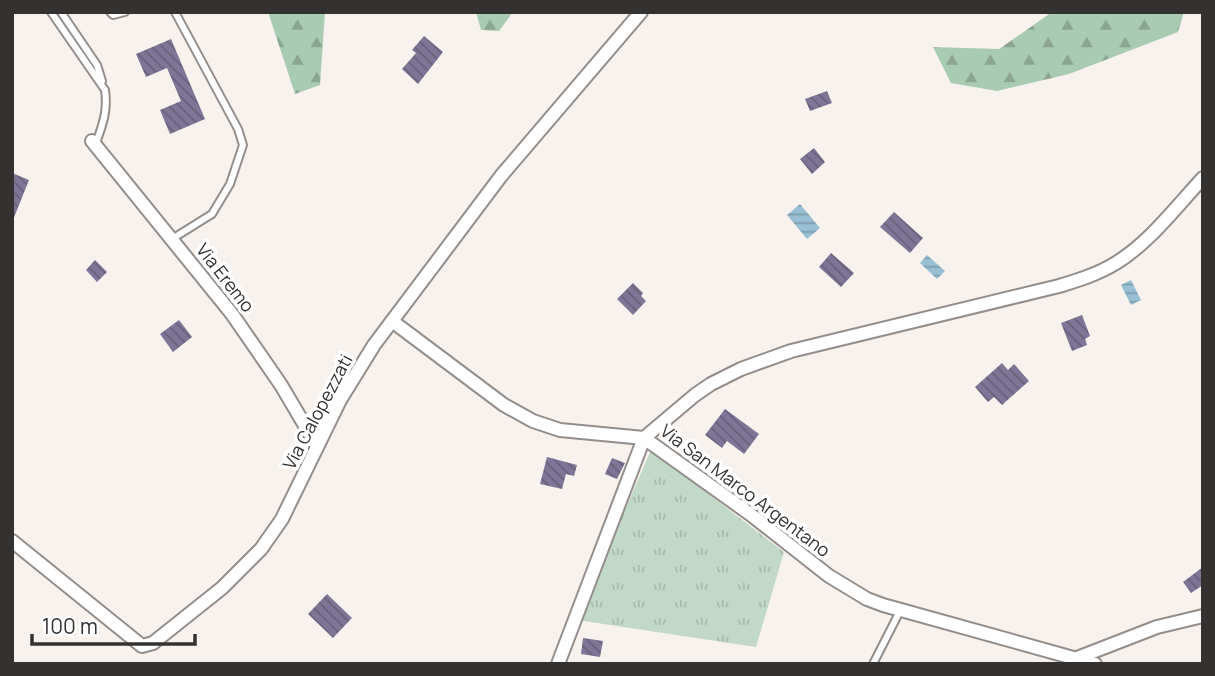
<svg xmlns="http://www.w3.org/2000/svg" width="1215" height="676" viewBox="0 0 1215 676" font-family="Manrope,sans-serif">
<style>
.grass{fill:url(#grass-tufts)}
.forest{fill:url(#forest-firs)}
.water{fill:url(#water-rules)}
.building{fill:url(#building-back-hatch)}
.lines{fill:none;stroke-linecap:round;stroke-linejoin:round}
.lane-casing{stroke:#938e8b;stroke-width:10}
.street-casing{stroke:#938e8b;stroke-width:16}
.lane{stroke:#fff;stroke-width:6}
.street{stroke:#fff;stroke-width:12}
.labels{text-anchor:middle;stroke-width:7;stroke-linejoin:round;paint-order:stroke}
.street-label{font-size:18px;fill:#343231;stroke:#fff}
</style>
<defs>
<pattern id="grass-tufts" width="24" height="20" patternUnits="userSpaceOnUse" patternTransform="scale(1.75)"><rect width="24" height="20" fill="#c2d8c8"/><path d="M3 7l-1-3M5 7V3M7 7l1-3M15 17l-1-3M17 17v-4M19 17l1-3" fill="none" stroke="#a7baac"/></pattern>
<pattern id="forest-firs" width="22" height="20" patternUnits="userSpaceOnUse" patternTransform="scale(1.75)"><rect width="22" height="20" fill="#a9cbb3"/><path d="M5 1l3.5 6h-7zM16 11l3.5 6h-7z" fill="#8aa592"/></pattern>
<pattern id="water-rules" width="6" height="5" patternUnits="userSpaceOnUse" patternTransform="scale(1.75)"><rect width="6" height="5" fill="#99bfd4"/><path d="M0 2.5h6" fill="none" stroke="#7e9cad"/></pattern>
<pattern id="building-back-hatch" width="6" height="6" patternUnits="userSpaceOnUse" patternTransform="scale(1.75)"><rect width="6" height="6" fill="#7e7696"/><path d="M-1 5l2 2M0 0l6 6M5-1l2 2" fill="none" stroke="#68617b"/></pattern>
</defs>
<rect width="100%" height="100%" fill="#f7f2ed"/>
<!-- grass -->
<path class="grass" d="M651 450 784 552 756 647 577 620Z"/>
<!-- forest -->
<g class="forest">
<path d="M268 12H325L320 85 295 94Z"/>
<path d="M476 12H513L499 31 481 30Z"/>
<path d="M1052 12H1184L1178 32 1069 74 997 91 951 83 933 47 999 49Z"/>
</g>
<!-- water -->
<g class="water">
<path d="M800 204 820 228 807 239 787 215Z"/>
<path d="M927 255 945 271 937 279 920 263Z"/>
<path d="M1131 280 1141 300 1131 305 1121 285Z"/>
</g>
<!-- building -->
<g class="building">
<path d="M424 36 443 52 418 84 402 69 416 53 412 50Z"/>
<path d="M171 39 205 119 170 134 160 110 181 101 167 68 146 77 136 54Z"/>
<path d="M827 91 832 103 810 111 805 99Z"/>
<path d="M814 148 825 162 812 174 800 159Z"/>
<path d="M12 173 29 180 13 220H12Z"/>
<path d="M894 212 923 238 910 253 880 227Z"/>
<path d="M831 253 854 273 841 287 819 267Z"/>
<path d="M95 260 107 272 97 282 86 270Z"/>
<path d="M633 283 643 293 641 296 646 301 633 315 617 299Z"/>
<path d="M1082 315 1090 336 1085 339 1087 345 1072 351 1061 323Z"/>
<path d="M179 320 192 337 173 352 160 334Z"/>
<path d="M1002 363 1008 370 1014 364 1029 381 1002 405 994 397 988 402 975 387Z"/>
<path d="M725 409 759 434 744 454 727 441 722 448 705 435Z"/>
<path d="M547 457 577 465 574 476 566 474 562 489 540 484Z"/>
<path d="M612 458 625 463 617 479 605 474Z"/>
<path d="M1203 567V585L1191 593 1183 582Z"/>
<path d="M327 594 352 618 333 638 308 614Z"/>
<path d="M583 638 603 641 600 657 581 654Z"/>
</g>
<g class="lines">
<!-- lane casing -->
<g class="lane-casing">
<g id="lane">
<path d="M51 12 105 90C108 110 103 124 96 143"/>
<path d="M61 12 97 65 102 81"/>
<path d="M110 12 113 15 125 12"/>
<path d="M172 239 212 214 230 184 243 145 238 129 175 12"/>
<path d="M873 664 901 609"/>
</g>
</g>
<!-- street casing -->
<g class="street-casing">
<g id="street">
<path d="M92 141 232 314 281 385 317 446"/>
<path d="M392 321 504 405 533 421 560 430 644 438 750 514 829 576 867 599 883 605 1095 664"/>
<path d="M12 541 142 646 153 643 222 588 261 549 282 519 340 400 374 345 501 176 641 12"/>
<path d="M1077 661V658L1157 627 1203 616"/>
<path d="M558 664 644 438 695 395 711 384 741 369 791 351 1059 286C1079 280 1098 274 1116 263 1150 242 1176 207 1203 178"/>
</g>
</g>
<!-- lane -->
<use href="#lane" class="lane"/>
<!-- street -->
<use href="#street" class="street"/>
</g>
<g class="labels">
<!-- street labels -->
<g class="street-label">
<text transform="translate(225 278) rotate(52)" y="6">Via Eremo</text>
<text transform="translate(318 412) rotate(-62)" y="6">Via Calopezzati</text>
<text transform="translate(745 491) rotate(37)" y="6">Via San Marco Argentano</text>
</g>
</g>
<!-- border -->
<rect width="1215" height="676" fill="none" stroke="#343231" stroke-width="28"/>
<!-- scale -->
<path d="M32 634v10h163v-10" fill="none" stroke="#343231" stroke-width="3.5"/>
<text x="42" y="634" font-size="21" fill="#343231" stroke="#ffffff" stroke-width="5" paint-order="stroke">100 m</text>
</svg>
